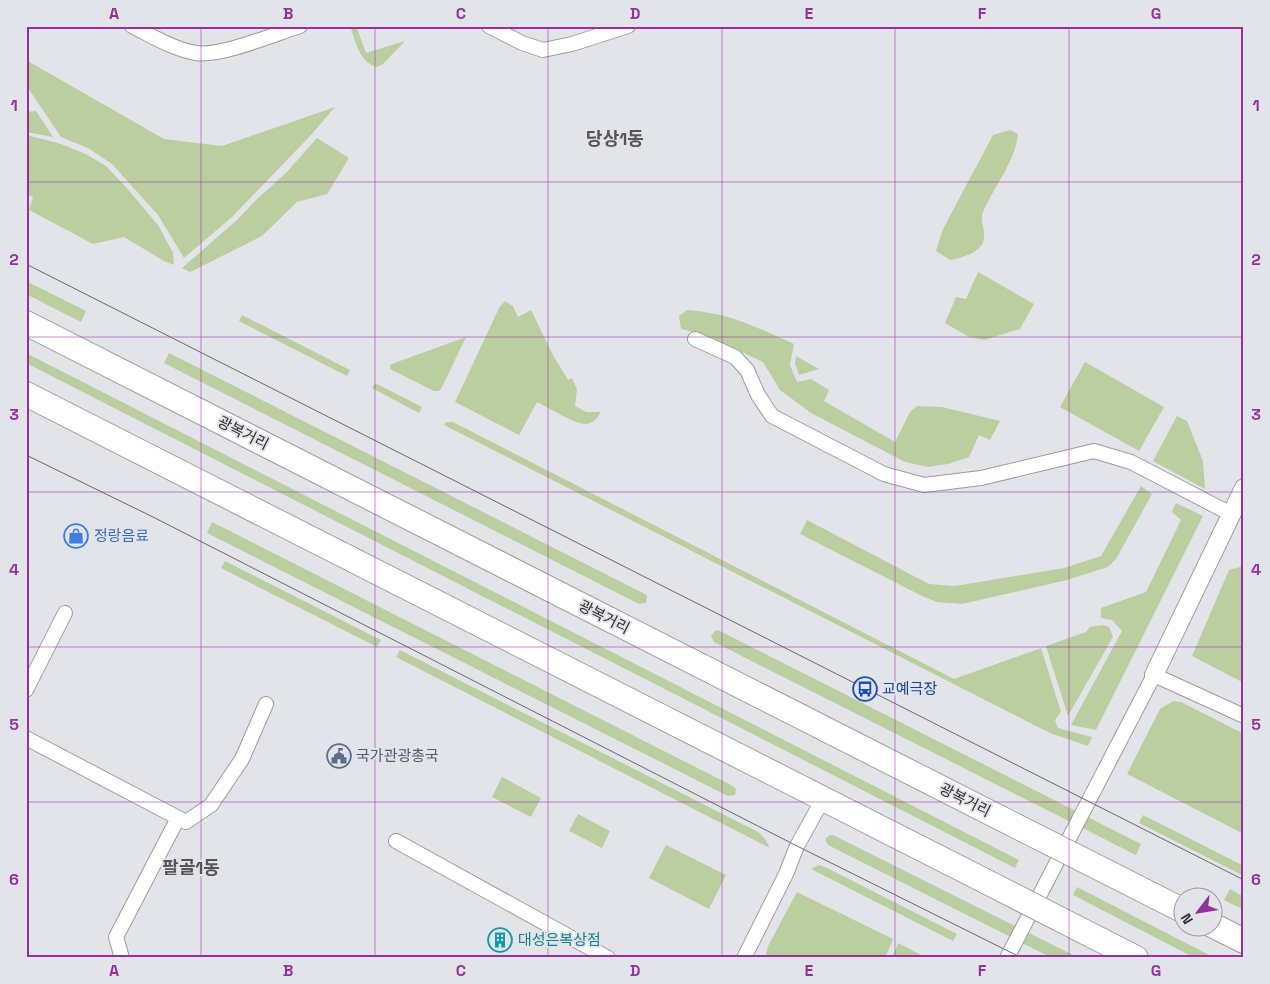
<svg xmlns="http://www.w3.org/2000/svg" width="1270" height="984" viewBox="0 0 1270 984" font-family="'Space Grotesk','Noto Sans KR',sans-serif">
<style>
.green{fill:#bacea0}
.lines{fill:none;stroke-linecap:round;stroke-linejoin:round}
.minor-casing{stroke:#9a9b9f;stroke-width:16}
.tertiary-casing{stroke:#9a9b9f;stroke-width:20}
.trunk-casing{stroke:#9a9b9f;stroke-width:26}
.minor{stroke:#fff;stroke-width:14}
.tertiary{stroke:#fff;stroke-width:18}
.trunk{stroke:#fff;stroke-width:24}
.tram{stroke:#68696c;stroke-width:1}
.trunk-bridge-casing{stroke:#9a9b9f;stroke-width:26;stroke-linecap:butt}
.trunk-bridge{stroke:#fff;stroke-width:24}
.grid{fill:none;stroke:#92339c;stroke-width:1;stroke-opacity:0.55}
.labels{text-anchor:middle;stroke-width:4;stroke-linejoin:round;paint-order:stroke}
.street-label{font-size:15px;fill:#2e2f31;stroke:#e3e4ea}
.shop-label{font-size:15px;fill:#366cbe;stroke:#e3e4ea;text-anchor:start}
.transit-label{font-size:15px;fill:#164399;stroke:#e3e4ea;text-anchor:start}
.service-label{font-size:15px;fill:#4e5e75;stroke:#e3e4ea;text-anchor:start}
.culture-label{font-size:15px;fill:#0d838f;stroke:#e3e4ea;text-anchor:start}
.quarter-label{font-size:18px;font-weight:bold;fill:#55565a;stroke:#e3e4ea}
.neatline{fill:none;stroke:#92339c;stroke-width:2}
.grid-label{font-size:16px;text-anchor:middle;font-weight:bold;fill:#92339c}
</style>
<rect width="100%" height="100%" fill="#e3e4ea"/>
<!-- green -->
<g class="green">
<path d="M350 26H356L366 53 405 41 383 64 377 67C359 62 356 42 350 26Z"/>
<path d="M26 60 164 139 222 146 335 107 311 135 232 217 184 258 158 215 112 164 88 148 61 137 26 85Z"/>
<path d="M36 111 53 137 26 132V112Z"/>
<path d="M1010 130 1018 134C1015 163 994 186 983 212 978 224 991 236 979 248 972 255 960 258 950 260L936 251 943 229 993 135Z"/>
<path d="M26 135 58 143 86 154 106 166 125 186 158 225 173 253 174 265 164 261 124 237 93 244 29 210 33 197 26 194Z"/>
<path d="M317 138 349 158 327 194 297 202 262 236 190 272 182 268 237 220 256 200 286 173Z"/>
<path d="M978 272 1034 304 1020 329 984 340 969 337 945 323 956 297 966 299Z"/>
<path d="M26 281 86 311 81 322 26 294Z"/>
<path d="M505 301 513 306 518 317 531 310 553 355 568 380 572 378 577 389 575 406 586 412H601C597 418 593 424 585 424 574 424 548 407 537 402L519 435 455 402 499 308Z"/>
<path d="M687 310C730 313 756 327 794 344L790 365 797 382 811 379 829 390 824 401 895 442 910 412 917 406 942 407 1000 421 990 440 979 435 969 457 948 464 928 467 905 462 811 413 780 390 763 362 703 334 681 329 679 316Z"/>
<path d="M242 315 350 370 347 376 239 321Z"/>
<path d="M466 337 442 387 439 391H434L390 369V365L397 362Z"/>
<path d="M26 353 1019 860 1015 868 26 363Z"/>
<path d="M169 353 645 594 647 596 646 603 639 604 164 363Z"/>
<path d="M796 356 819 369 799 375 795 363Z"/>
<path d="M1085 362 1164 407 1139 451 1060 407Z"/>
<path d="M375 383 422 407 419 413 372 388Z"/>
<path d="M1177 416 1187 421 1203 461 1205 489 1153 461Z"/>
<path d="M446 422H453L954 679 1041 648 1061 712 1055 720 1058 728 1092 737 1088 746 1050 733 444 425Z"/>
<path d="M1141 486 1152 494 1116 559 1108 567 1067 580 962 604 937 602 922 596 800 534 807 520 929 584 955 586 1064 568 1101 556Z"/>
<path d="M1176 503 1203 516 1096 730 1071 725 1122 631 1112 620 1101 618V608L1146 592 1181 520 1172 512Z"/>
<path d="M212 522 733 786 736 789 735 795 728 796 207 533Z"/>
<path d="M225 561 381 640 377 647 221 568Z"/>
<path d="M1244 566V683L1192 656 1229 570Z"/>
<path d="M1102 625 1109 627 1113 637 1068 716 1046 646 1086 632 1090 627Z"/>
<path d="M716 630 720 631 1141 844 1136 855 714 642 711 636Z"/>
<path d="M400 650 758 832 765 839 770 848 396 657Z"/>
<path d="M1173 701 1181 702 1244 734V834L1127 774 1160 709Z"/>
<path d="M502 777 541 798 531 817 492 797Z"/>
<path d="M578 814 610 831 602 848 569 831Z"/>
<path d="M1143 815 1244 866V876L1139 823Z"/>
<path d="M830 835H833L1077 957 1052 958 828 845 825 839Z"/>
<path d="M666 845 726 875 709 909 649 878Z"/>
<path d="M819 865 827 868 957 934 953 941 811 869Z"/>
<path d="M1077 887 1215 958H1195L1073 895Z"/>
<path d="M1230 889 1244 897V910L1224 900Z"/>
<path d="M797 892 893 939 885 958H765L768 946Z"/>
<path d="M898 943 927 958H892Z"/>
</g>
<g class="lines">
<!-- minor casing -->
<g class="minor-casing">
<g id="minor">
<path d="M132 26C152 36 173 49 196 53 220 57 275 34 300 26"/>
<path d="M489 26 522 43 543 50 572 44 628 26"/>
<path d="M695 339 735 357 747 370 758 395 772 416 884 474 924 485 981 478 1094 451 1131 462 1231 514"/>
<path d="M26 690 65 613"/>
<path d="M26 738 186 822 211 805 242 759 266 704"/>
<path d="M396 841 608 958"/>
<path d="M122 958 116 937 178 818"/>
<path d="M744 958 786 874 797 846 823 799"/>
<path d="M1007 958 1154 675 1244 716"/>
</g>
</g>
<!-- tertiary casing -->
<g class="tertiary-casing">
<path id="tertiary" d="M1154 675 1244 488"/>
</g>
<!-- trunk casing -->
<g class="trunk-casing">
<g id="trunk">
<path d="M26 323 1016 826"/>
<path d="M26 394 987 882"/>
<path d="M1109 873 1182 910"/>
<path d="M1212 925 1244 941"/>
<path d="M1081 930 1136 958"/>
</g>
</g>
<!-- minor -->
<use href="#minor" class="minor"/>
<!-- tertiary -->
<use href="#tertiary" class="tertiary"/>
<!-- trunk -->
<use href="#trunk" class="trunk"/>
<!-- tram -->
<g class="tram">
<path d="M26 264 1244 880"/>
<path d="M26 455 153 517 797 846 1022 958"/>
</g>
<!-- trunk-bridge casing -->
<g class="trunk-bridge-casing">
<g id="trunk-bridge">
<path d="M1016 826 1109 873"/>
<path d="M987 882 1081 930"/>
</g>
</g>
<!-- trunk-bridge -->
<use href="#trunk-bridge" class="trunk-bridge"/>
</g>
<!-- grid -->
<path class="grid" d="M201 26V958M375 26V958M548 26V958M722 26V958M895 26V958M1069 26V958M26 182H1244M26 337H1244M26 492H1244M26 647H1244M26 802H1244"/>
<!-- icons -->
<defs>
<g id="shop-ring" transform="scale(1.25)"><circle r="9.5" fill="#e3e4ea" stroke="#3f7fe0" stroke-width="1.5"/><path d="M-5-2.5h2.3a2.7 3.5 0 0 1 5.4 0H5L5.5 6h-11ZM-1.5-2.5h3a1.5 2.3 0 0 0-3 0Z" fill="#3f7fe0"/></g>
<g id="bus-ring" transform="scale(1.25)"><circle r="9.5" fill="#e3e4ea" stroke="#1a4fb4" stroke-width="1.5"/><path d="M-5-6H5V4H4V6H2V4H-2V6H-4V4H-5ZM-3.5-4V0h7V-4ZM-3.5 1.2v1.5H-2V1.2ZM2 1.2v1.5H3.5V1.2Z" fill="#1a4fb4"/></g>
<g id="civic-ring" transform="scale(1.25)"><circle r="9.5" fill="#e3e4ea" stroke="#5c6f8a" stroke-width="1.5"/><path d="M-.6-6.5H3V-4.5H.6V-3L4-1V1h2V6H-6V1h2V-1L-.6-3ZM-1.2 2.5V6h2.4V2.5Z" fill="#5c6f8a"/></g>
<g id="building-ring" transform="scale(1.25)"><circle r="9.5" fill="#e3e4ea" stroke="#0f9aa8" stroke-width="1.5"/><path d="M-4-6H4V6H1V3H-1V6H-4ZM-2.5-4.3h1.7v1.8h-1.7ZM.8-4.3h1.7v1.8H.8ZM-2.5-1h1.7V.8h-1.7ZM.8-1h1.7V.8H.8Z" fill="#0f9aa8"/></g>
</defs>
<g fill-rule="evenodd">
<use href="#shop-ring" x="76" y="536"/>
<use href="#bus-ring" x="865" y="689"/>
<use href="#civic-ring" x="339" y="756"/>
<use href="#building-ring" x="500" y="940"/>
</g>
<g class="labels">
<!-- street labels -->
<g class="street-label">
<text transform="translate(243 433) rotate(27)" y="5">광복거리</text>
<text transform="translate(604 617) rotate(27)" y="5">광복거리</text>
<text transform="translate(965 800) rotate(27)" y="5">광복거리</text>
</g>
<!-- shop labels -->
<g class="shop-label">
<text x="94" y="541">정랑음료</text>
</g>
<!-- transit labels -->
<g class="transit-label">
<text x="882" y="694">교예극장</text>
</g>
<!-- service labels -->
<g class="service-label">
<text x="356" y="761">국가관광총국</text>
</g>
<!-- culture labels -->
<g class="culture-label">
<text x="518" y="945">대성은복상점</text>
</g>
<!-- quarter labels -->
<g class="quarter-label">
<text x="615" y="145">당상1동</text>
<text x="191" y="874">팔골1동</text>
</g>
</g>
<!-- border -->
<rect width="1270" height="984" fill="none" stroke="#e3e4ea" stroke-width="55"/>
<!-- north arrow -->
<g transform="translate(1198 912) rotate(239)"><circle r="24" fill="#e3e4ea" stroke="#9b9ca0"/>
<path d="M0-4L9 19L0 12L-9 19Z" fill="#92339c"/>
<text y="-8" font-size="14" font-weight="bold" text-anchor="middle" fill="#2e2f31">N</text>
</g>
<rect x="28" y="28" width="1214" height="928" class="neatline"/>
<g class="grid-label">
<text x="114" y="19">A</text>
<text x="288" y="19">B</text>
<text x="461" y="19">C</text>
<text x="635" y="19">D</text>
<text x="809" y="19">E</text>
<text x="982" y="19">F</text>
<text x="1156" y="19">G</text>
<text x="14" y="111">1</text>
<text x="1256" y="111">1</text>
<text x="14" y="265">2</text>
<text x="1256" y="265">2</text>
<text x="14" y="420">3</text>
<text x="1256" y="420">3</text>
<text x="14" y="575">4</text>
<text x="1256" y="575">4</text>
<text x="14" y="730">5</text>
<text x="1256" y="730">5</text>
<text x="14" y="885">6</text>
<text x="1256" y="885">6</text>
<text x="114" y="976">A</text>
<text x="288" y="976">B</text>
<text x="461" y="976">C</text>
<text x="635" y="976">D</text>
<text x="809" y="976">E</text>
<text x="982" y="976">F</text>
<text x="1156" y="976">G</text>
</g>
</svg>
